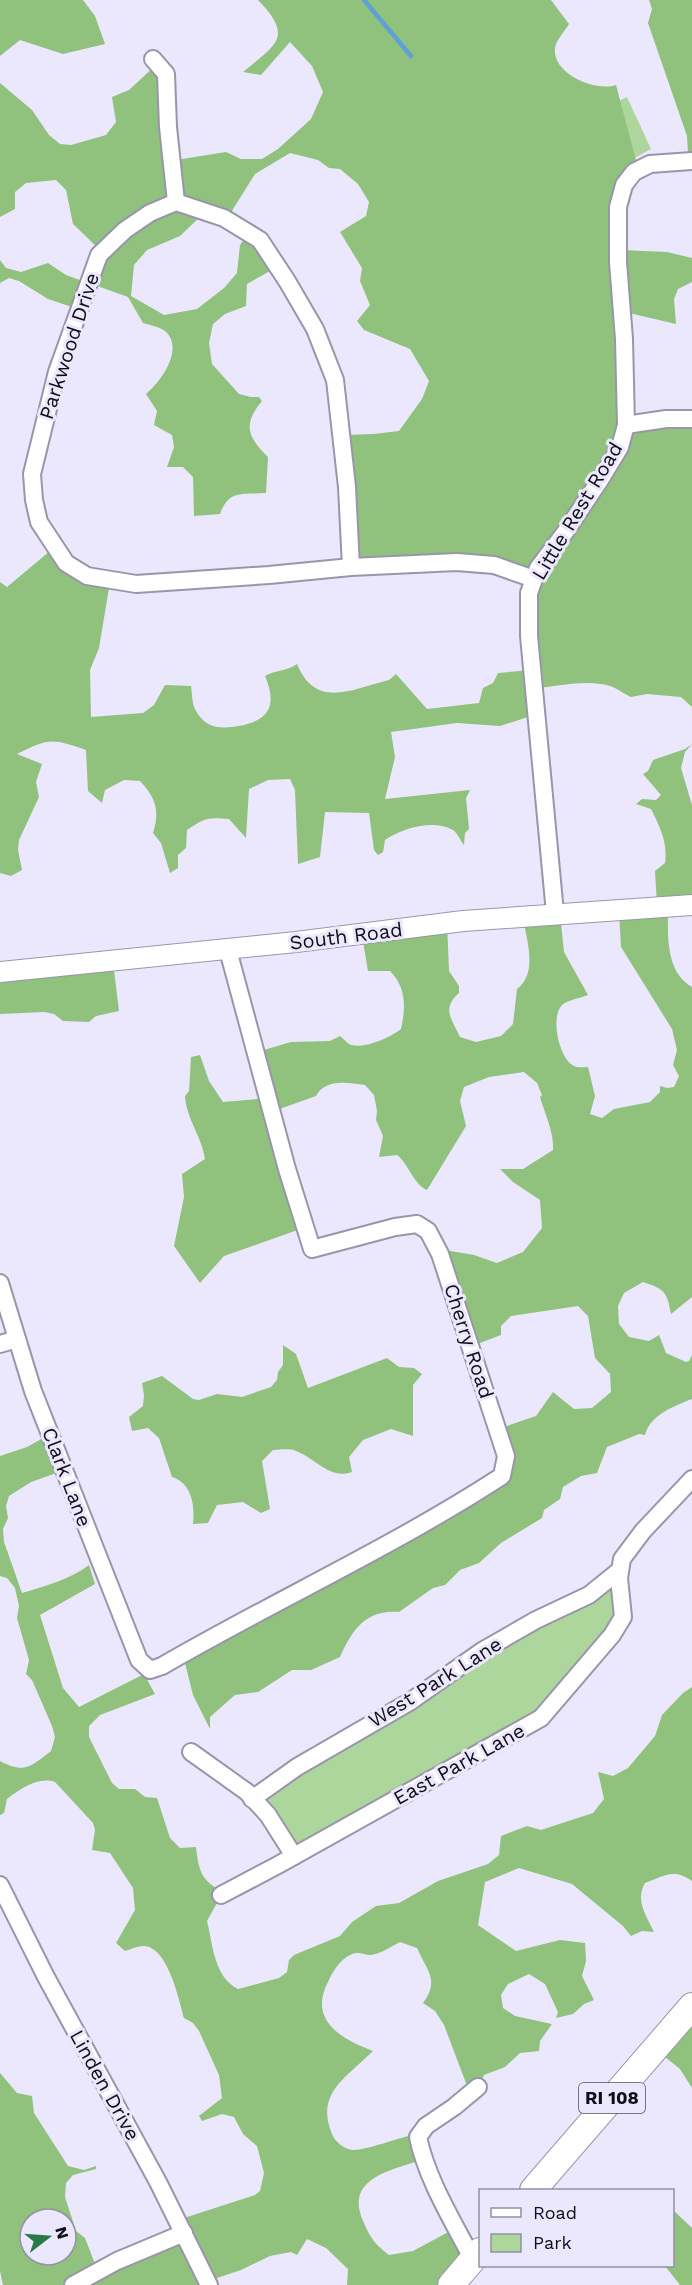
<svg xmlns="http://www.w3.org/2000/svg" width="692" height="2285" viewBox="0 0 692 2285" font-family="'Work Sans',sans-serif">
<style>
.green{fill:#acd69c}
.forest{fill:#90c17d;fill-rule:evenodd}
.lines{fill:none;stroke-linecap:round;stroke-linejoin:round}
.stream{stroke:#5da1d7;stroke-width:4.5}
.minor-casing{stroke:#9996aa;stroke-width:20}
.tertiary-casing{stroke:#9996aa;stroke-width:22}
.primary-casing{stroke:#9996aa;stroke-width:28}
.minor{stroke:#fff;stroke-width:16}
.tertiary{stroke:#fff;stroke-width:20}
.primary{stroke:#fff;stroke-width:26}
.labels{text-anchor:middle;stroke-width:6;stroke-linejoin:round;paint-order:stroke}
.shield{fill:#ebe8fe;stroke:#514f5b;stroke-width:1.5}
.shield-label{font-size:18px;font-weight:bold;fill:#0f0e15}
.street-label{font-size:20px;fill:#0f0e15;stroke:#ebe8fe}
</style>
<rect width="100%" height="100%" fill="#ebe8fe"/>
<!-- green -->
<g class="green">
<path d="M627 97 651 149 590 182 564 128Z"/>
<path d="M620 1570 623 1617 541 1718 294 1856 252 1799Z"/>
</g>
<!-- forest -->
<g class="forest">
<path d="M0 0H83L95 16 105 44 63 54 20 40 0 56Z"/>
<path d="M258 0H551L569 24C565 31 556 40 555 48 552 74 595 92 616 85L638 168 627 182 621 250 667 252 692 258V282L678 289 674 299 676 324 625 312 627 419 692 418V707L681 697 647 694 631 697C624 694 617 688 610 686 588 679 560 686 537 688L540 713 500 726 457 723 391 732 395 757 385 799 470 790 466 798 469 829 465 833 464 845C461 841 457 833 453 830 434 819 402 828 385 840L383 852 378 855 374 850 369 813 325 812 320 857 298 864 295 790 290 779 268 780 249 789 246 838 229 819C209 817 204 818 187 830L186 848 178 855V868L170 873 161 843 153 833C160 811 156 798 140 781L124 780 105 790 102 803 88 791 86 750C52 738 49 738 17 754L42 764 36 782 39 797 19 840 18 850 22 870 11 876 0 873V582L7 587 50 551 110 582 99 648 90 670 91 717 143 713 154 705 165 685 191 686C192 693 192 703 195 709 206 731 224 729 244 725 272 718 276 702 265 676 275 670 288 671 297 664 316 710 352 689 389 680L396 674 427 709 479 703 483 688 493 683 498 673 531 670 534 582 495 564H352L344 435 374 434 399 431 422 399 429 381 410 349 364 330 357 321 370 305 360 281 362 268 340 232 366 216 369 202 358 184 340 169 329 168 318 160 290 153 255 174 230 214 206 211 180 236 147 250 134 265 131 296 164 315 197 309 224 288 237 273 240 245 249 232 277 267 247 284 246 306 225 314 213 324 209 343 212 364 239 394 251 397H259L262 401C242 425 248 437 268 457L266 493C242 495 229 489 220 514L194 516 193 477 183 467H167L174 447 172 435 154 425 157 411 146 394C161 382 184 349 166 332 161 327 150 325 143 323L128 297 89 283 78 309 48 299 19 281 9 278 0 283V260L6 268 21 272 48 263 66 275 88 283 101 251 73 224 66 190 56 180 26 183 15 192V209L0 217V83L32 110 49 135 60 144 71 145 106 135 116 122 112 97 129 90 157 64 176 160 226 152 241 159H262L278 149 311 119 323 92 312 66 290 42 261 75 243 72C275 45 295 38 258 0Z"/>
<path d="M649 0H692V159L688 153 687 136 648 23 652 9Z"/>
<path d="M692 744 685 752 681 768 692 805V904L668 907C668 935 665 971 692 987V1297L671 1314C667 1291 664 1289 643 1282L624 1293 618 1306 619 1324 629 1337 649 1341 659 1335 666 1353 686 1362 689 1361 692 1355V1399C674 1406 650 1415 645 1435L639 1434 607 1447 597 1473 581 1476 563 1487 560 1499 544 1510 542 1518 501 1543 479 1563 460 1570 445 1585 433 1588 399 1612C366 1609 352 1630 340 1657L311 1670H292L258 1692 235 1695 210 1717V1729L193 1695 183 1655 501 1475V1428L536 1416 553 1392 574 1409 592 1408 611 1392 610 1374 595 1358 588 1316 578 1306 511 1316 501 1326V1335L472 1346 439 1249 474 1255 497 1263 523 1252 542 1228 540 1200 513 1182 500 1169H523L553 1150C554 1131 545 1115 540 1097L542 1095 537 1083 524 1072 489 1077 464 1087 460 1101 466 1126 427 1190C413 1184 409 1164 397 1155L379 1157 383 1136 376 1120 377 1111 374 1095 365 1085C347 1083 326 1078 316 1096L274 1111 306 1227 224 1256 200 1283 174 1246 184 1197 182 1174 205 1159C202 1137 186 1118 185 1096L189 1091 191 1057 200 1055 209 1081 223 1102 269 1098 257 1052 291 1042 330 1041 340 1036C344 1039 347 1043 351 1045 365 1049 391 1037 401 1029 406 1007 406 987 390 971H368L362 936 447 922 449 971 459 986V993C441 1009 452 1019 460 1037L476 1042 501 1036 513 1024 517 989C538 973 527 941 523 918L560 914 564 952 588 995C580 998 568 1000 562 1005 550 1017 559 1059 574 1066 577 1068 583 1067 588 1067L595 1096 590 1114 602 1118 614 1109 650 1102 660 1092V1086L667 1088 674 1087 679 1076 673 1065 677 1050 672 1029 621 947 619 911 657 905 655 871 665 863C668 843 660 827 651 809L636 804 642 799 656 800 661 795 643 774 648 771 653 760 685 749Z"/>
<path d="M113 962 119 1011 96 1016 89 1022 63 1021 54 1014 44 1012 0 1014V970Z"/>
<path d="M283 1345 296 1354 308 1388 387 1358 399 1367 414 1368 422 1374 413 1385V1436L391 1429 363 1440 349 1457 352 1472C330 1480 315 1458 296 1451 290 1448 280 1450 273 1450L262 1461 270 1509 261 1513 243 1502 217 1505 208 1523 193 1524C195 1506 192 1483 172 1477L159 1438 148 1428 132 1431 129 1417 143 1406 144 1395 142 1383 162 1376 193 1399 199 1400 217 1394 242 1397 271 1387 277 1380 278 1372 283 1365Z"/>
<path d="M52 1433 65 1470 31 1482 9 1496 6 1506 8 1518 3 1529 4 1542 22 1593C45 1586 69 1580 89 1565L95 1584 40 1615 63 1688 79 1707 144 1674 155 1694 100 1715 89 1726V1737L112 1783 119 1789H135L145 1797 157 1798 170 1838 180 1848 196 1847C199 1872 201 1880 223 1892L207 1921C213 1945 214 1977 238 1989L279 1978 287 1972 289 1960 294 1955 340 1936 352 1922 376 1906 399 1903 438 1881 488 1864 499 1855 501 1836 527 1826 541 1830 593 1813 604 1799 598 1772 613 1776 628 1768 655 1736 662 1715 683 1693 692 1687V1881C673 1868 665 1876 645 1883 635 1901 646 1915 654 1932L642 1931 631 1936 623 1926 572 1884 519 1868 485 1882 478 1925 516 1951 560 1940 585 1943 586 1961 582 1976 594 2000 584 2004 573 2014 556 2018 558 2012 545 1984 529 1974 508 1984 501 1995 503 2008 515 2016 552 2024 540 2041 539 2051 520 2053 505 2067 484 2075 480 2084 469 2091 444 2025 435 2011 423 2003C440 1980 427 1971 417 1948L400 1942C392 1946 379 1955 370 1955 364 1955 359 1951 352 1954 340 1959 333 1971 328 1982 308 2020 341 2039 373 2051 346 2078 315 2093 332 2134 335 2142 345 2150 354 2150 366 2150 399 2138 412 2135L421 2160C389 2171 343 2179 364 2223 371 2239 375 2244 389 2255L413 2251 452 2230 469 2253 451 2285H347L348 2269 326 2248 307 2239 297 2255 291 2252 270 2256 241 2270 211 2280V2285H3L0 2271V2073L17 2093 32 2096 34 2113 68 2166 84 2170 96 2166V2169L73 2175 66 2183 65 2197 76 2231 85 2238 97 2269 178 2235 181 2219 255 2195 260 2191 264 2173 257 2146 243 2134 234 2117 222 2114 202 2121 199 2116 222 2098 219 2075 199 2031 193 2023 184 2018C179 2000 168 1947 144 1946 138 1946 131 1949 125 1951L116 1943 135 1910 133 1888 110 1853 92 1850 95 1830 93 1823 55 1782C38 1776 20 1789 7 1799L4 1813 0 1815V1761C25 1774 30 1767 51 1751L55 1737 52 1726 32 1680 26 1674 29 1660 17 1618 19 1606 15 1588 7 1578 0 1576V1456L27 1447ZM30 2219H66V2255H30Z"/>
<path d="M692 2008V2088L680 2069 660 2053Z"/>
<path d="M673 2210 692 2228V2285H680L665 2266H672Z"/>
</g>
<g class="lines">
<!-- stream -->
<path class="stream" d="M364 0 411 56"/>
<!-- minor casing -->
<g class="minor-casing">
<g id="minor">
<path d="M153 59 166 74 168 127 176 202"/>
<path d="M626 425 666 419H692"/>
<path d="M351 567 347 487 335 380 315 329 287 281 260 240 224 218 176 202 150 213 125 230 99 255 57 372 32 474 34 500 39 522 66 563 87 576 136 584 269 575 351 567 457 562 494 565 534 579"/>
<path d="M555 913 529 636V593L538 568 566 531 600 480 620 447 626 425 624 339 618 262V207L624 185 634 172 650 164 692 161"/>
<path d="M0 1283 33 1391 139 1660 150 1670 162 1666C274 1601 393 1547 502 1476L506 1456 440 1254 428 1231 417 1224 395 1227 312 1249 287 1169 228 950"/>
<path d="M0 1344 17 1339"/>
<path d="M191 1752 247 1792 268 1815 294 1856"/>
<path d="M252 1799 297 1767 411 1701 482 1651 536 1620 589 1595 620 1570"/>
<path d="M0 1885 46 1977 158 2182 209 2285"/>
<path d="M221 1895 278 1865 541 1718 612 1635 623 1617 619 1578 622 1559 643 1531 692 1479"/>
<path d="M473 2260C453 2221 427 2180 418 2137L426 2126 454 2107 478 2087"/>
<path d="M73 2285 117 2261 184 2233"/>
</g>
</g>
<!-- tertiary casing -->
<g class="tertiary-casing">
<path id="tertiary" d="M0 972 296 942 463 921 692 905"/>
</g>
<!-- primary casing -->
<g class="primary-casing">
<g id="primary">
<path d="M533 2190 692 2006"/>
<path d="M451 2285 480 2251"/>
</g>
</g>
<!-- minor -->
<use href="#minor" class="minor"/>
<!-- tertiary -->
<use href="#tertiary" class="tertiary"/>
<!-- primary -->
<use href="#primary" class="primary"/>
</g>
<g class="labels">
<!-- shield labels -->
<rect class="shield" x="579" y="2083" width="66" height="30" rx="4.5"/>
<g class="shield-label">
<text x="612" y="2104">RI 108</text>
</g>
<!-- street labels -->
<g class="street-label">
<text transform="translate(69 346) rotate(-72)" y="7">Parkwood Drive</text>
<text transform="translate(577 511) rotate(-59)" y="7">Little Rest Road</text>
<text transform="translate(346 936) rotate(-7)" y="7">South Road</text>
<text transform="translate(469 1341) rotate(72)" y="7">Cherry Road</text>
<text transform="translate(67 1477) rotate(69)" y="7">Clark Lane</text>
<text transform="translate(435 1682) rotate(-32)" y="7">West Park Lane</text>
<text transform="translate(459 1764) rotate(-29)" y="7">East Park Lane</text>
<text transform="translate(105 2085) rotate(61)" y="7">Linden Drive</text>
</g>
</g>
<!-- legend -->
<rect x="479" y="2189" width="195" height="78" fill="#ebe8fe" stroke="#9391a1" stroke-width="1.5"/>
<rect x="491" y="2208" width="30" height="9" fill="#ffffff" stroke="#9391a1" stroke-width="1.5"/>
<text x="533" y="2219" font-size="18" fill="#0f0e15">Road</text>
<rect x="491" y="2234" width="30" height="18" fill="#acd69c" stroke="#9391a1" stroke-width="1.5"/>
<text x="533" y="2249" font-size="18" fill="#0f0e15">Park</text>
<!-- north arrow -->
<g transform="translate(48 2237) rotate(73)"><circle r="28" fill="#ebe8fe" stroke="#9391a1" stroke-width="1.5"/>
<path d="M0-4.5L10 22L0 15L-10 22Z" fill="#2a7949"/>
<text y="-9" font-size="16" font-weight="bold" text-anchor="middle" fill="#0f0e15">N</text>
</g>
</svg>
